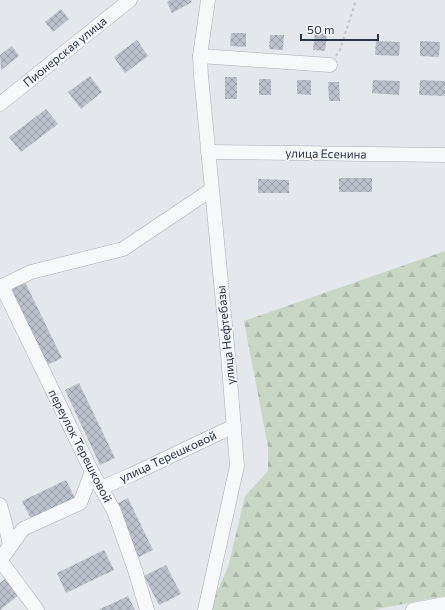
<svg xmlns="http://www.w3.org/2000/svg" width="445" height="610" viewBox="0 0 445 610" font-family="Commissioner,sans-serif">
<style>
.forest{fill:url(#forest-firs)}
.building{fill:url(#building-cross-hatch)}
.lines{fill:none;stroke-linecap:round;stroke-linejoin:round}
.minor-casing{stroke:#a9aeb7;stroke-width:15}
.path{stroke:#c2c5cb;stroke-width:2;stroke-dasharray:3 3;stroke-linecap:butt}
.minor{stroke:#f7f8fa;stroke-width:14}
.labels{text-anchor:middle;stroke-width:3;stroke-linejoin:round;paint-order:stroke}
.street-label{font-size:12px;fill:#2b3445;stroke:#f4f6f9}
</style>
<defs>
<pattern id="forest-firs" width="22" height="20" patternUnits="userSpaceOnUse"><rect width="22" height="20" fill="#c9d6c5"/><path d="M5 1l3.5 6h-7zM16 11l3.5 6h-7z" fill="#adb8ab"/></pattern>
<pattern id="building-cross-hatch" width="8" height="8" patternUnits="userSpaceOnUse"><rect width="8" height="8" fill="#bbc0ca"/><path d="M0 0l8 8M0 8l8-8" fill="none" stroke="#989da6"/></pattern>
</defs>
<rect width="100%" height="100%" fill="#e4e7ec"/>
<!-- forest -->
<path class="forest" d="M445 251V596L372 610H209L228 567 245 496 268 471V447L244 321Z"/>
<!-- building -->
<g class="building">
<path d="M170 0H191L192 2 172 13 167 2Z"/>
<path d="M61 9 69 19 53 32 45 22Z"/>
<path d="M315 32 327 34 325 51 313 50Z"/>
<path d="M231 33H246V47L230 46Z"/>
<path d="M270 35H284L283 50 269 49Z"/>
<path d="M137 40 148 56 125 73 114 57Z"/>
<path d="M376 41 400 42 399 56 375 55Z"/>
<path d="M420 41 440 42 439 57 420 56Z"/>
<path d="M12 46 19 56 1 70 0 55Z"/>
<path d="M90 76 102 92 81 109 68 92Z"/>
<rect x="225" y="77" width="12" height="22"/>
<rect x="259" y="79" width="12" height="16"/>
<path d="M297 80H311V95L297 94Z"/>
<path d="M373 80 400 81 399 95 372 93Z"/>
<path d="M420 80 445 81V96L419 95Z"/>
<path d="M328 82H339L340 101H329Z"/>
<path d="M46 109 58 124 21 152 9 137Z"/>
<rect x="339" y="178" width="33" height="14"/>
<path d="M258 179 289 180V193H258Z"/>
<path d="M25 282 62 358 45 366 8 290Z"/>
<path d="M79 383 115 458 100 465 65 390Z"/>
<path d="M66 480 75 498 31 519 22 501Z"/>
<path d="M128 498 153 550 139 557 114 505Z"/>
<path d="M104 550 114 570 66 593 57 573Z"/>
<path d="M166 565 181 594 159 605 144 576Z"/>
<path d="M7 577 20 594 0 610V583Z"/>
<path d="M128 596 135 610H98Z"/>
</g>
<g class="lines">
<!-- minor casing -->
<g class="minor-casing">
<g id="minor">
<path d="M200 56 330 65"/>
<path d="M0 104 130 0"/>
<path d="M208 152 445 155"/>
<path d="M101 488 133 474 234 426"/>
<path d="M0 505 5 523 10 545 0 560 37 610"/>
<path d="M0 561 23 529 80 503 92 472"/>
<path d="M147 610 135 570 114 511 92 472 2 286 31 272 123 249 211 190"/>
<path d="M205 610 237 466 228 355 201 76 200 56 208 0"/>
<path d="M413 610 445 604"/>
</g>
</g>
<!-- path -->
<path class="path" d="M336 56 340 50 356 0"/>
<!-- minor -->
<use href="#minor" class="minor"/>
</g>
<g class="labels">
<!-- street labels -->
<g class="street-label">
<text transform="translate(65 52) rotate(-39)" y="4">Пионерская улица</text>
<text transform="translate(326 154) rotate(1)" y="4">улица Есенина</text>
<text transform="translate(226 335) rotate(-96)" y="4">улица Нефтебазы</text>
<text transform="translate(80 446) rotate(63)" y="4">переулок Терешковой</text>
<text transform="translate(168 457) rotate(-25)" y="4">улица Терешковой</text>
</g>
</g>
<!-- scale -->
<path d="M301 34v6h77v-6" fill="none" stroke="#2b3445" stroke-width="2"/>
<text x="307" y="34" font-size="12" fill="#2b3445" stroke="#f4f6f9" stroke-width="3" paint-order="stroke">50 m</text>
</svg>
